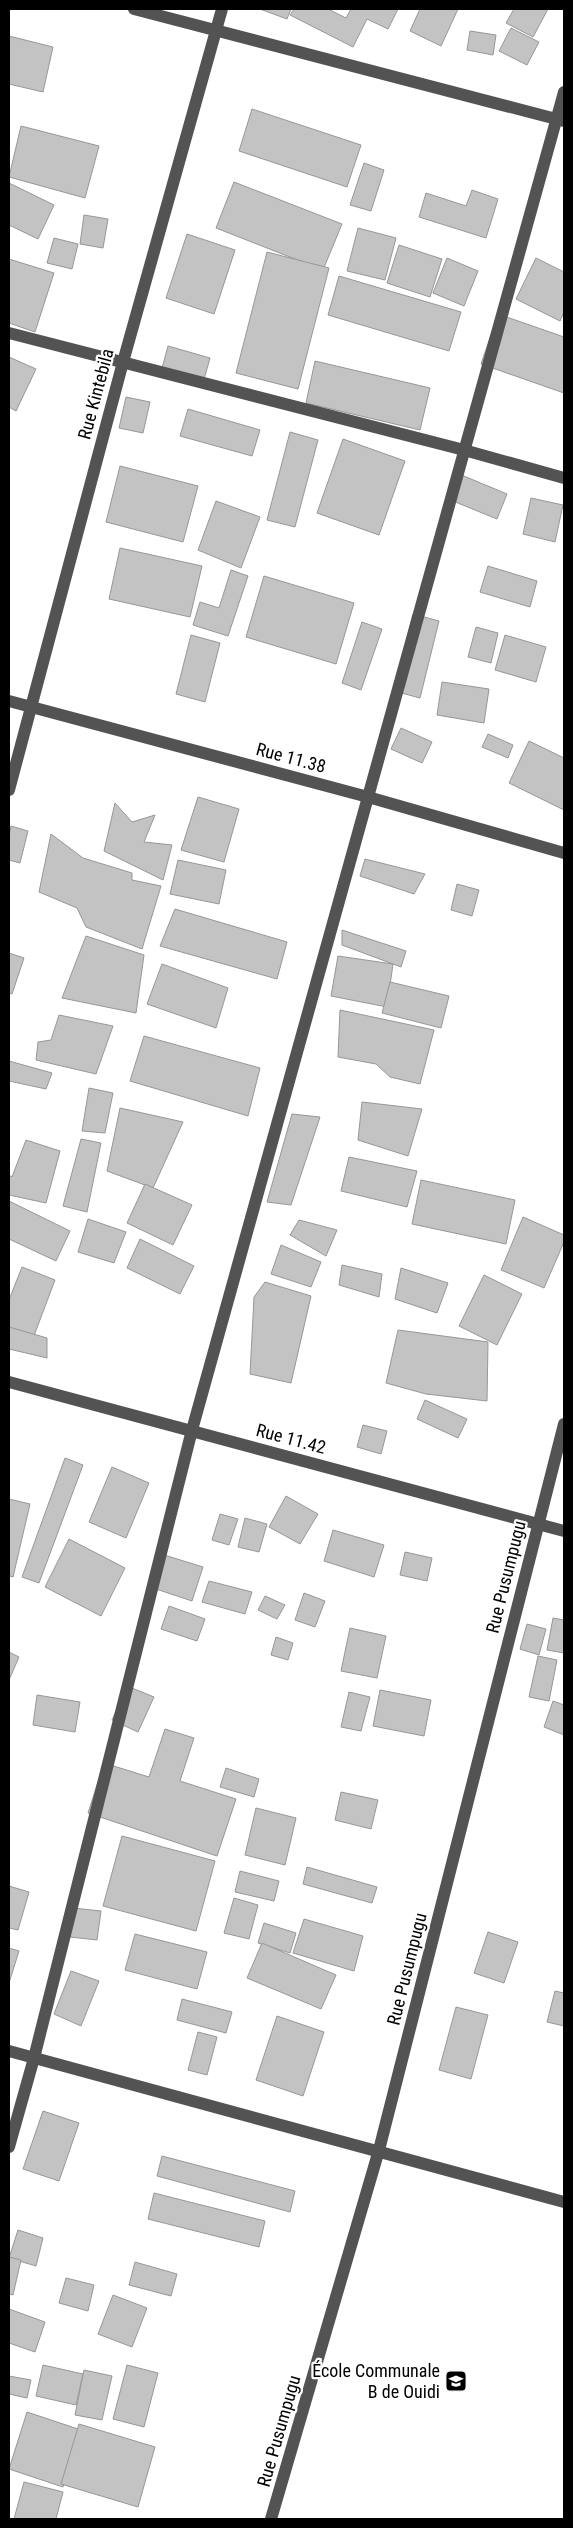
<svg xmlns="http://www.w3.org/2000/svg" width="573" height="2528" viewBox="0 0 573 2528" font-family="'Roboto Condensed',sans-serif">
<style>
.building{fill:#c3c3c3;stroke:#979797}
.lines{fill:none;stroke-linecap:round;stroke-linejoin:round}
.minor{stroke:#535353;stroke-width:12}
.labels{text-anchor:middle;stroke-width:4.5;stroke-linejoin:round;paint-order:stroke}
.street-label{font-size:18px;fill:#000;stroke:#fff}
.poi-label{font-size:18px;fill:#000;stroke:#fff;text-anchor:end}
</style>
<rect width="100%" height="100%" fill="#fff"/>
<!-- building -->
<g class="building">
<path d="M260 9H291L287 19Z"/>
<path d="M294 9H328L346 18 351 9H398L388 29 367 19 353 47 290 15Z"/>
<path d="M420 9H458L441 46 410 31Z"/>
<path d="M514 9H548L533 37 506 23Z"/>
<path d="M511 28 539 42 527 65 499 51Z"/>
<path d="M470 31 496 35 493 55 467 50Z"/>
<path d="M9 36 53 47 43 92 9 84Z"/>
<path d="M252 109 361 145 347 187 239 151Z"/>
<path d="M21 126 99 146 85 198 9 177Z"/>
<path d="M364 163 384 170 371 211 350 205Z"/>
<path d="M234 182 342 224 323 270 216 228Z"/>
<path d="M9 183 54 205 38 239 9 225Z"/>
<path d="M472 190 498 199 486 238 419 217 426 193 466 206Z"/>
<path d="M84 215 108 219 103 248 80 244Z"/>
<path d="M358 228 396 238 385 280 347 271Z"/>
<path d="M187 234 235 250 214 314 166 298Z"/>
<path d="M54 238 78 244 72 269 47 263Z"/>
<path d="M399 245 442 259 430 297 387 283Z"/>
<path d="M267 252 329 268 298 389 236 373Z"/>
<path d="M447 258 478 271 464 306 433 293Z"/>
<path d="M536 258 564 272V312L560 321 516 299Z"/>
<path d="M9 259 54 273 35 332 9 323Z"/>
<path d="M339 276 461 312 449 351 328 315Z"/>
<path d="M498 314 564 337V393L481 364Z"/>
<path d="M168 346 210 358 203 383 161 372Z"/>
<path d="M9 357 36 369 16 411 9 407Z"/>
<path d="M315 361 430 388 420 430 306 403Z"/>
<path d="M126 397 150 402 143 433 119 428Z"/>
<path d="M188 409 260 430 252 456 180 436Z"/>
<path d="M290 432 318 440 295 527 267 520Z"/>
<path d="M343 439 405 461 379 535 317 513Z"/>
<path d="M120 466 198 486 183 542 106 522Z"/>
<path d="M459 474 507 494 497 519 448 499Z"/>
<path d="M531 498 563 505 555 542 523 534Z"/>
<path d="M216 501 260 517 241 568 198 550Z"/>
<path d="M120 548 202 566 190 617 109 599Z"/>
<path d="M488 566 537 581 530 607 480 592Z"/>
<path d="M231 570 248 576 228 636 193 625 200 602 219 608Z"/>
<path d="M264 576 354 603 336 664 246 637Z"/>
<path d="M413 614 439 621 420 698 394 691Z"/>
<path d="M362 622 382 629 361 690 342 683Z"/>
<path d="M476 627 498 633 491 663 468 657Z"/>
<path d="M191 635 220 643 205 702 176 694Z"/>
<path d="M505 635 546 647 536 682 495 670Z"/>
<path d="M442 682 489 689 484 723 437 715Z"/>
<path d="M401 728 432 742 422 763 391 749Z"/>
<path d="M488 734 513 745 508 758 482 747Z"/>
<path d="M529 741 564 758V810L509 783Z"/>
<path d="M198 797 239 809 224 862 181 850Z"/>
<path d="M115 803 132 822 155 815 144 842 172 845 163 880 104 851Z"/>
<path d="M11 826 28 831 20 863 9 860V836Z"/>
<path d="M51 834 83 858 132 873V880L161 886 142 949 86 927 77 908 39 892Z"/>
<path d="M365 859 425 874 414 894 360 876Z"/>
<path d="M178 860 226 870 219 904 170 894Z"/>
<path d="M457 884 479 890 472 916 451 910Z"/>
<path d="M175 909 287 942 277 979 160 946Z"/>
<path d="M342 930 406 951 401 967 342 945Z"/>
<path d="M86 936 144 955 136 1013 62 998Z"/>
<path d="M9 953 24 958 12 994 9 993Z"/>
<path d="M338 956 393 964 387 1007 331 996Z"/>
<path d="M162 964 228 988 216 1028 147 1004Z"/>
<path d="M390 982 449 996 441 1028 382 1013Z"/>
<path d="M340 1010 434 1030 420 1084 390 1077 376 1064 338 1057Z"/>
<path d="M59 1015 113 1026 96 1074 36 1060 38 1042 51 1040Z"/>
<path d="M144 1036 260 1068 248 1116 130 1081Z"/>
<path d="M9 1061 52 1073 46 1089 9 1081Z"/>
<path d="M89 1088 113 1093 105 1133 82 1131Z"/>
<path d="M362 1102 422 1109 408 1156 358 1140Z"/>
<path d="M120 1108 183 1122 153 1188 107 1171Z"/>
<path d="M292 1114 320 1117 291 1205 267 1202Z"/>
<path d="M81 1139 101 1143 87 1212 63 1206Z"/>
<path d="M26 1140 60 1151 46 1203 9 1195V1175L12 1177Z"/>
<path d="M349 1157 417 1171 407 1207 341 1191Z"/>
<path d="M421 1180 515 1200 506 1244 412 1224Z"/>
<path d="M145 1184 192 1205 173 1245 127 1223Z"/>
<path d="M9 1201 70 1231 56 1261 9 1239Z"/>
<path d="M523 1217 564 1235V1242L544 1288 501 1270Z"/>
<path d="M88 1219 126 1232 114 1263 78 1252Z"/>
<path d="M299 1220 337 1230 326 1256 290 1235Z"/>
<path d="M140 1239 194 1266 180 1294 127 1268Z"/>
<path d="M281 1245 321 1262 311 1287 271 1274Z"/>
<path d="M342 1265 382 1274 379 1297 339 1285Z"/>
<path d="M22 1267 55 1280 32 1341 9 1332V1300Z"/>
<path d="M401 1268 448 1283 437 1313 395 1299Z"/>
<path d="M484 1275 522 1294 497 1345 459 1326Z"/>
<path d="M265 1282 311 1296 291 1383 250 1374 254 1297Z"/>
<path d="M9 1327 47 1338V1358L9 1349Z"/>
<path d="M398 1330 488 1342 487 1401 426 1394 386 1383Z"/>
<path d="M425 1400 467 1419 458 1438 417 1419Z"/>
<path d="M363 1425 387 1431 381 1454 357 1447Z"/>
<path d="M65 1458 83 1465 39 1583 22 1577Z"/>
<path d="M112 1467 149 1483 126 1538 89 1522Z"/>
<path d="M286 1496 318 1514 300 1544 269 1527Z"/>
<path d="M9 1499 30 1504 13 1577 9 1576Z"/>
<path d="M220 1514 238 1519 229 1545 212 1540Z"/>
<path d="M245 1518 267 1524 259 1552 238 1547Z"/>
<path d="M333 1530 384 1545 374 1577 324 1561Z"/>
<path d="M69 1539 125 1568 101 1616 45 1587Z"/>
<path d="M405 1552 432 1558 427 1581 400 1575Z"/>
<path d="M161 1554 203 1567 192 1601 150 1587Z"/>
<path d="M209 1581 252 1592 245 1614 202 1602Z"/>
<path d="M304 1593 325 1601 315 1627 295 1620Z"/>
<path d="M265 1596 285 1605 277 1619 258 1610Z"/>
<path d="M169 1606 205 1619 197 1641 161 1629Z"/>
<path d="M553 1618 564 1620V1653L547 1650Z"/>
<path d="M527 1624 546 1629 539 1655 520 1649Z"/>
<path d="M350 1628 386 1636 377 1678 341 1671Z"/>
<path d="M276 1637 293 1643 288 1660 271 1655Z"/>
<path d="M9 1652 19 1657 9 1680Z"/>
<path d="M538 1656 557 1660 549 1701 529 1697Z"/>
<path d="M127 1686 154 1697 138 1732 112 1720Z"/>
<path d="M380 1690 431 1700 424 1736 373 1726Z"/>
<path d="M349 1692 370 1697 361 1731 341 1727Z"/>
<path d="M37 1695 80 1702 75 1732 33 1725Z"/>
<path d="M553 1701 564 1705V1735L544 1727Z"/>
<path d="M165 1729 194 1738 180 1781 236 1799 217 1856 88 1813 104 1763 149 1777Z"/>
<path d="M226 1768 259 1779 254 1797 220 1787Z"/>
<path d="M341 1792 378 1800 371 1829 335 1820Z"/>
<path d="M256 1808 296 1818 285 1865 245 1855Z"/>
<path d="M122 1836 215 1861 196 1931 103 1906Z"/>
<path d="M307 1867 377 1887 372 1903 303 1884Z"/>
<path d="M240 1871 279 1881 274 1901 235 1892Z"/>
<path d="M9 1886 29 1892 18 1930 9 1928Z"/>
<path d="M234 1898 258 1905 249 1939 224 1933Z"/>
<path d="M73 1908 101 1911 97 1940 70 1937Z"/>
<path d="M304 1919 363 1936 354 1971 293 1953Z"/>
<path d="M264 1923 296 1933 290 1953 258 1943Z"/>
<path d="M488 1932 518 1942 504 1983 474 1973Z"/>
<path d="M135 1934 207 1952 197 1989 125 1970Z"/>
<path d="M262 1943 336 1975 321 2009 247 1978Z"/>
<path d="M9 1948 19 1951 9 1983Z"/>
<path d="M71 1971 99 1981 81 2026 54 2014Z"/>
<path d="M555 1991 564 1993V2026L547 2022Z"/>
<path d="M182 1999 232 2012 226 2033 177 2020Z"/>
<path d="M456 2007 488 2015 471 2079 439 2070Z"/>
<path d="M277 2016 324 2032 303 2096 256 2080Z"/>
<path d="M198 2032 217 2037 207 2075 188 2070Z"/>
<path d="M43 2111 79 2123 59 2181 23 2169Z"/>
<path d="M162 2156 295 2191 290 2212 157 2176Z"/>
<path d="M154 2193 265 2221 259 2247 148 2219Z"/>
<path d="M18 2230 43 2238 36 2266 9 2258Z"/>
<path d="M9 2257 21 2260 13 2295 9 2294Z"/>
<path d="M135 2262 177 2274 171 2296 129 2285Z"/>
<path d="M66 2278 94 2285 88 2311 59 2303Z"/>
<path d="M113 2295 147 2308 132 2347 98 2334Z"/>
<path d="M9 2309 45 2322 35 2352 9 2343Z"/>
<path d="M43 2365 83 2374 76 2405 36 2396Z"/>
<path d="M127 2365 158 2373 144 2427 113 2419Z"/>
<path d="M84 2370 112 2376 102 2420 75 2415Z"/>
<path d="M9 2376 31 2380 27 2398 9 2394Z"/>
<path d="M27 2412 81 2430 63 2487 9 2469Z"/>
<path d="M79 2424 155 2447 138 2507 61 2484Z"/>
<path d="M24 2482 63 2492 56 2519H14Z"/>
</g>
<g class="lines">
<!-- minor -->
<g class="minor">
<path d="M134 9 564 121"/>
<path d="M9 333 464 450 564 478"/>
<path d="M9 701 368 797 564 853"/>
<path d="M9 790 123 362 222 9"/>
<path d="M9 1382 564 1531"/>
<path d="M9 2051 564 2202"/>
<path d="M9 2147 34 2058 192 1430 564 92"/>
<path d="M271 2519 379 2150 564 1424"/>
</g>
</g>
<!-- icons -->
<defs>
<g id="school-square" transform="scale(1.125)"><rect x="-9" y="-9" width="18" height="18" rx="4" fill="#000" stroke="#fff"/><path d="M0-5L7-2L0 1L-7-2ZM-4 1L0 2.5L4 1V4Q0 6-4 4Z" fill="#fff"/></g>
</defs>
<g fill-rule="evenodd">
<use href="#school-square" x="456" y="2381"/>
</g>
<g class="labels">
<!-- street labels -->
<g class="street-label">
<text transform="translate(96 394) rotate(-75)" y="6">Rue Kintebila</text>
<text transform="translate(291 758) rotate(15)" y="6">Rue 11.38</text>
<text transform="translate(291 1439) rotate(15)" y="6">Rue 11.42</text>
<text transform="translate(506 1577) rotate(-76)" y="6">Rue Pusumpugu</text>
<text transform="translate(407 1969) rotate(-76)" y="6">Rue Pusumpugu</text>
<text transform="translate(279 2431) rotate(-74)" y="6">Rue Pusumpugu</text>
</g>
<!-- poi labels -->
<g class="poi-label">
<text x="440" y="2377">École Communale<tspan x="440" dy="21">B de Ouidi</tspan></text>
</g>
</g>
<!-- border -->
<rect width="573" height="2528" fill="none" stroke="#000000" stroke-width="20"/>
</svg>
